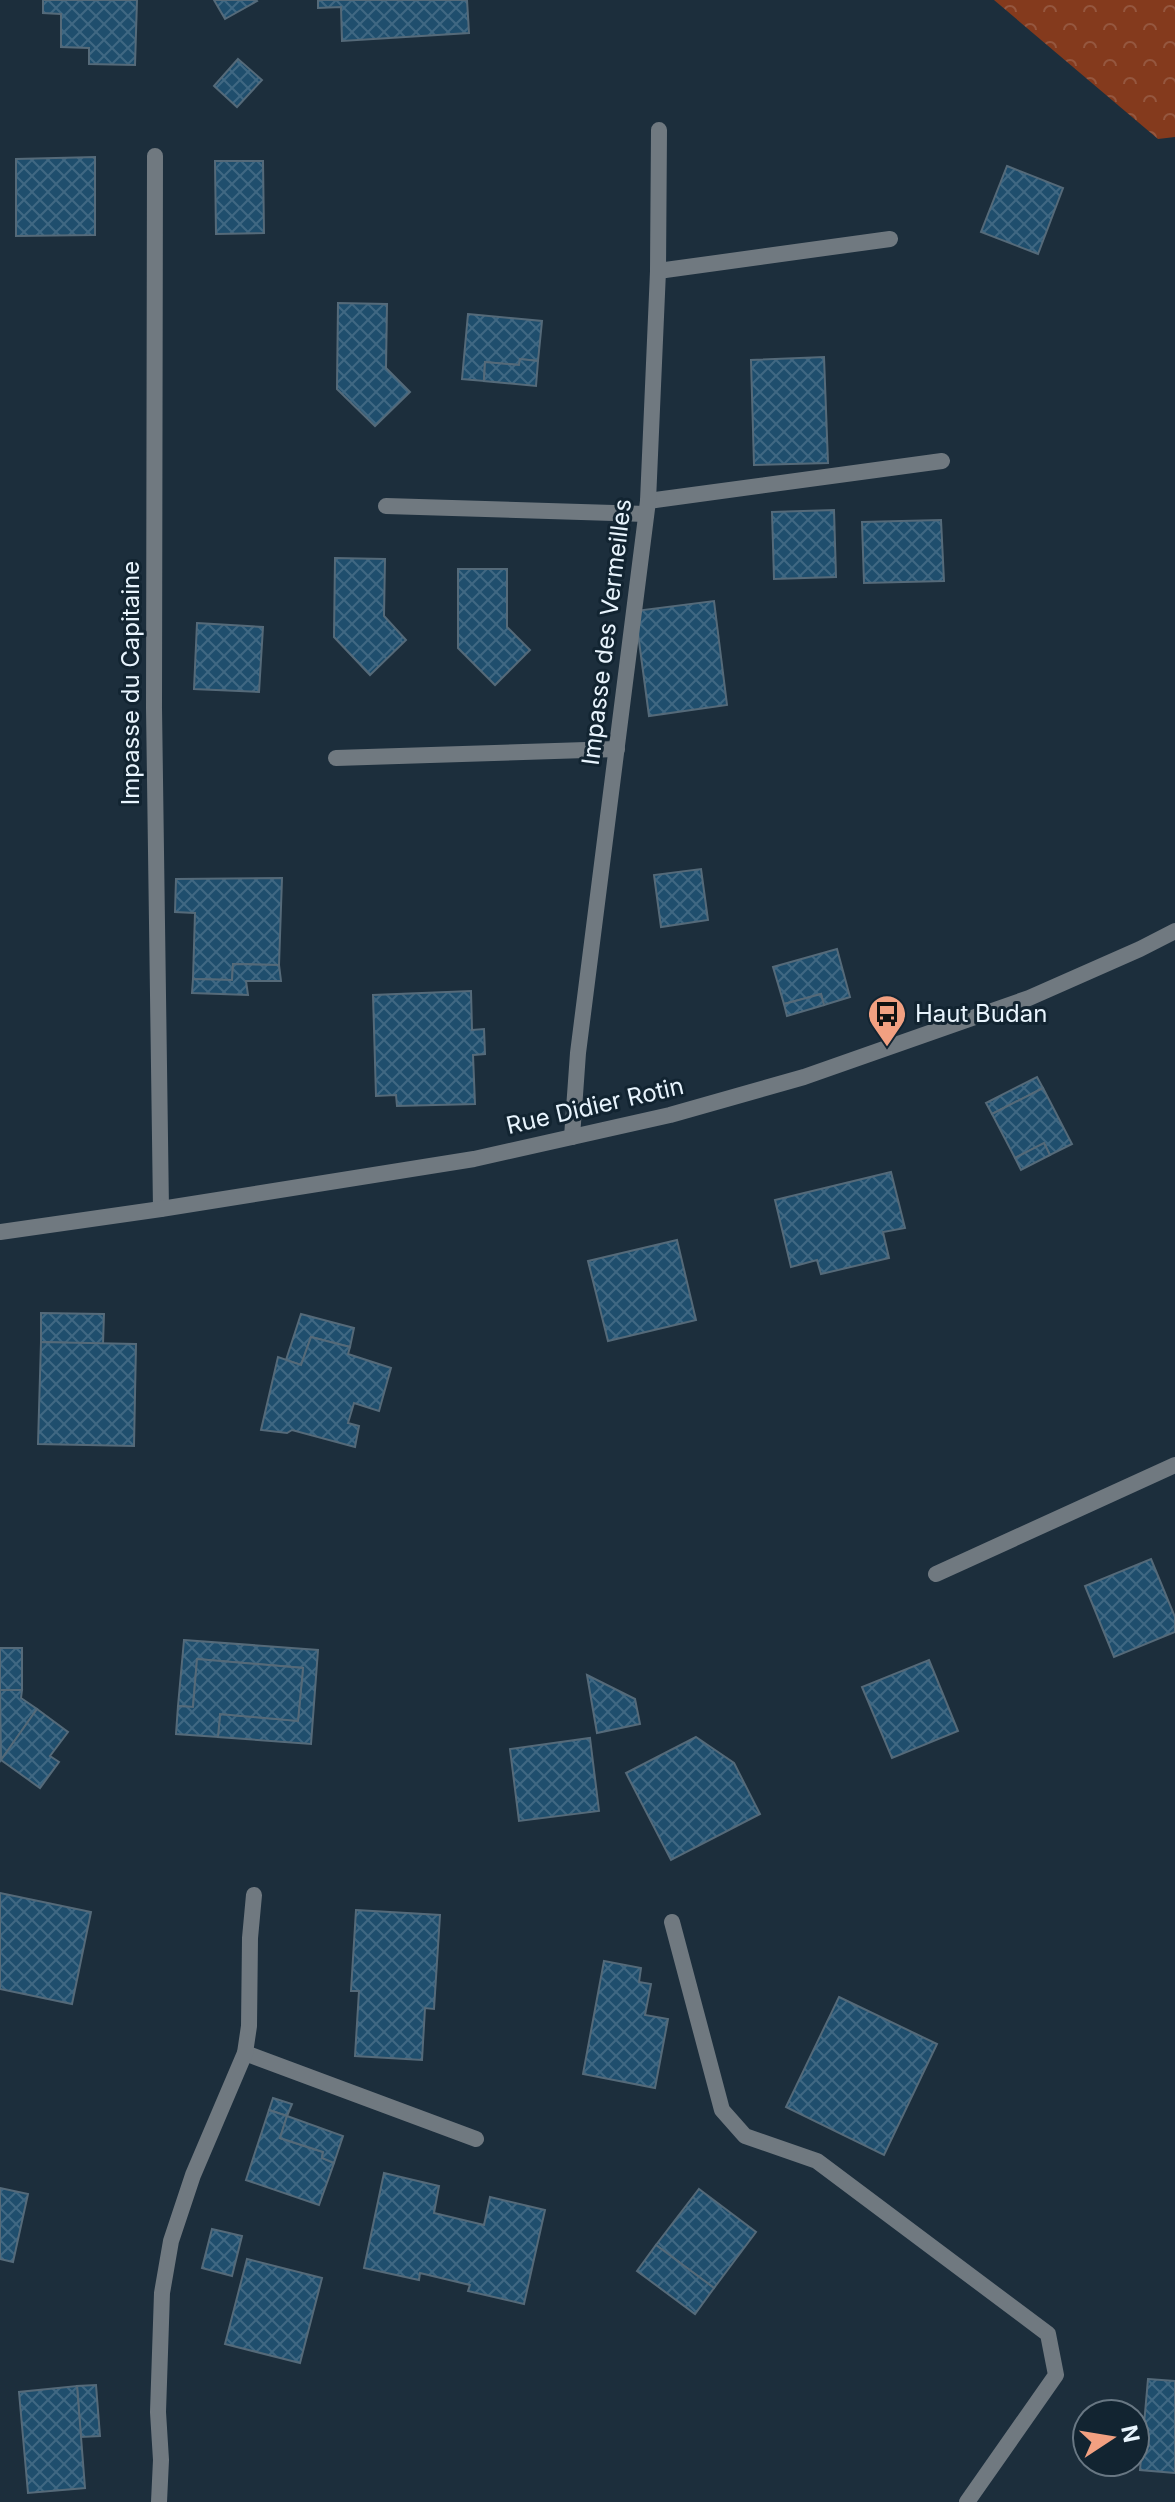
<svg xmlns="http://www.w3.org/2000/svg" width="1175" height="2502" viewBox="0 0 1175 2502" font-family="Inter,sans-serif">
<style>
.forest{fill:url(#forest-crowns)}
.building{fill:url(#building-cross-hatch);stroke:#556a79;stroke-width:2}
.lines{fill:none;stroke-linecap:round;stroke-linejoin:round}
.service{stroke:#707980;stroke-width:16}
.minor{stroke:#707980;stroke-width:16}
.labels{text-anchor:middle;stroke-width:6;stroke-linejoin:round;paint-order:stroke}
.street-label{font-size:24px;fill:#e8f4fd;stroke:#122431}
.poi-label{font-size:24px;fill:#e8f4fd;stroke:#122431;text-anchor:start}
</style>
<defs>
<pattern id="forest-crowns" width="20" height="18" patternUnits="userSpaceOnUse" patternTransform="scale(2)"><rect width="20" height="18" fill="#843a1d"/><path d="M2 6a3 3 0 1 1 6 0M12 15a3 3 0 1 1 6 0" fill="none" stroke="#95573f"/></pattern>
<pattern id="building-cross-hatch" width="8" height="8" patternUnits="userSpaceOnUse" patternTransform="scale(2)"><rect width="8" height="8" fill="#1f4e6d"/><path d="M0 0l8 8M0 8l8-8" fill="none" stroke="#406883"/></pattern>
</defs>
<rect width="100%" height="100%" fill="#1c2e3c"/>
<!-- forest -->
<path class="forest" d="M994 0H1175V137L1158 139Z"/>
<!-- building -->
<g class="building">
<path d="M43 0H137L135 65 89 64V48L61 47V14L43 13Z"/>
<path d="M214 0H256L257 1 225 19Z"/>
<path d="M318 0H467L469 33 342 41 341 7 318 8Z"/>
<path d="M238 59 262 80 237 107 214 86Z"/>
<path d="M95 157V235L16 236V159Z"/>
<path d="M215 161H263L264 233 216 234Z"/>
<path d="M1007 166 1063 188 1038 254 981 232Z"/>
<path d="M338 303 387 304 386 368 410 392 375 426 337 389Z"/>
<path d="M468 314 542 321 538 361 520 359 519 365 485 362 484 381 462 379Z"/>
<path d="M824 357 828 463 754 465 751 360Z"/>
<path d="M520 359 538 361 536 386 484 381 485 362 519 365Z"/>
<path d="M834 510 836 577 774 579 772 512Z"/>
<path d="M941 520 944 581 864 583 862 522Z"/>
<path d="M335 558 385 559 384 616 406 640 370 675 334 637Z"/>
<path d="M458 569H507V627L530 650 495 685 458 648Z"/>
<path d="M714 601 727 705 649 716 635 611Z"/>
<path d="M197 623 263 627 259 692 194 689Z"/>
<path d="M701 869 708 920 661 927 654 875Z"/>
<path d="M282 878 279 965 233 964 232 980 193 979 195 913 175 912 176 879Z"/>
<path d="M837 949 850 997 824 1005 821 994 784 1004 773 967Z"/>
<path d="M233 964 279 965 281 981H246L248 995 192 993 193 979 232 980Z"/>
<path d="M471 991 472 1030 484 1029 485 1054 473 1055 475 1104 397 1106 396 1095 376 1096 373 995Z"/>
<path d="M821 994 824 1005 787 1016 784 1004Z"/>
<path d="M1037 1077 1043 1088 992 1114 986 1103Z"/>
<path d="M1043 1088 1072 1144 1050 1155 1044 1143 1015 1158 992 1114Z"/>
<path d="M1044 1143 1050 1155 1021 1170 1015 1158Z"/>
<path d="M891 1172 905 1228 883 1232 889 1258 821 1274 817 1260 791 1267 775 1200Z"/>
<path d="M677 1240 696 1320 608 1341 588 1261Z"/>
<path d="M41 1313 104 1314 103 1344 41 1342Z"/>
<path d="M301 1314 354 1328 350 1347 311 1337 301 1365 286 1360Z"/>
<path d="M311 1337 350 1347 348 1354 391 1368 379 1411 354 1403 348 1423 359 1426 355 1447 292 1430 287 1433 261 1430 278 1357 301 1365Z"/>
<path d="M41 1342 136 1344 134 1446 38 1444Z"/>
<path d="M1151 1559 1175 1617V1632L1114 1657 1085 1586Z"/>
<path d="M184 1640 318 1650 311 1744 218 1737 220 1714 298 1721 303 1668 197 1659 193 1707 178 1706Z"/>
<rect x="0" y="1648" width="22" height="42"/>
<path d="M197 1659 303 1668 298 1721 220 1714 218 1737 176 1734 178 1706 193 1707Z"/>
<path d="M929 1660 958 1731 892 1758 862 1687Z"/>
<path d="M587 1675 635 1699 640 1724 597 1733Z"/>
<path d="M0 1690H22L21 1698 37 1709 1 1760Z"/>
<path d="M37 1709 68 1732 50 1756 59 1762 40 1788 1 1760Z"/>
<path d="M696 1737 734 1763 760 1814 671 1860 626 1773Z"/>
<path d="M590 1738 599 1811 519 1821 510 1749Z"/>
<path d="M0 1893 91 1912 72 2004 0 1989Z"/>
<path d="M356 1910 440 1915 434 2009 425 2008 422 2060 355 2056 359 1991H351Z"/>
<path d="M604 1961 641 1968 639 1982 651 1984 645 2015 668 2019 655 2088 583 2074Z"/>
<path d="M839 1997 937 2044 884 2155 786 2107Z"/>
<path d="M273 2098 292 2104 287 2116 269 2110Z"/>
<path d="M269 2110 287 2116 280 2138 323 2152 322 2158 334 2163 319 2205 246 2180Z"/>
<path d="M287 2116 343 2136 334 2163 322 2158 323 2152 280 2138Z"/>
<path d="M384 2173 439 2186 434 2213 484 2225 490 2197 545 2210 524 2304 468 2291 470 2285 420 2273 419 2280 364 2268Z"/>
<path d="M0 2188 28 2194 13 2262 0 2259Z"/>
<path d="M699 2189 756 2232 714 2288 656 2245Z"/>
<path d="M212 2229 242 2236 232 2276 202 2268Z"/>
<path d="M656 2245 714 2288 695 2314 637 2271Z"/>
<path d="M247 2259 322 2278 300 2363 225 2344Z"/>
<path d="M1148 2379 1175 2381V2473L1140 2470Z"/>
<path d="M96 2385 100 2436 81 2437 77 2386Z"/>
<path d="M77 2386 85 2488 28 2493 19 2392Z"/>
</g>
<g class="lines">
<!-- service -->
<g class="service">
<path d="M658 271 890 239"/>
<path d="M648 501 942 461"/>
<path d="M386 506 646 514"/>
<path d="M336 758 617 749"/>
<path d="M245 2053 476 2139"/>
</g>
<!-- minor -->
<g class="minor">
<path d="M155 156 154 708 161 1209"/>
<path d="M572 1137 578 1053 648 501 658 271 659 130"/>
<path d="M0 1232 161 1209 474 1159 670 1115 804 1077 1029 998 1140 949 1175 931"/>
<path d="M936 1574 1175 1465"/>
<path d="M672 1922 722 2110 745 2136 817 2161 1048 2334 1056 2375 967 2502"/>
<path d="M159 2502 161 2460 158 2412 162 2293 171 2241 193 2175 245 2053 249 2026 250 1938 254 1895"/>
</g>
</g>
<!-- icons -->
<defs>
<g id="bus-pin" transform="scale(2)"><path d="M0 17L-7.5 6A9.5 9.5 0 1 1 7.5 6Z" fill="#f2a081" stroke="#122431"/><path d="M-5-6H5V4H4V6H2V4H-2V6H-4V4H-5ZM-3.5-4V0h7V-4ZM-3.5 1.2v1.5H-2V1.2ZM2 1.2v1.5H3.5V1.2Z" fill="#111"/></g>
</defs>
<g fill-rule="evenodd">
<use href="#bus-pin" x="887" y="1014"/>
</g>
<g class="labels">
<!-- street labels -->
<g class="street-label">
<text transform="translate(607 632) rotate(-83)" y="8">Impasse des Vermeilles</text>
<text transform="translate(131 683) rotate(-90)" y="8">Impasse du Capitaine</text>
<text transform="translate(595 1106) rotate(-13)" y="8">Rue Didier Rotin</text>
</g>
<!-- poi labels -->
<g class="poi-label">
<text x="915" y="1022">Haut Budan</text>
</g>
</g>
<!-- north arrow -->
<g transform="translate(1111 2438) rotate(78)"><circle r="38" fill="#122431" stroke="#687783" stroke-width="2"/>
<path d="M0-6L14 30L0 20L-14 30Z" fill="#f2a081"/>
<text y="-12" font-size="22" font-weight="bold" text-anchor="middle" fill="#e8f4fd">N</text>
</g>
</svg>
